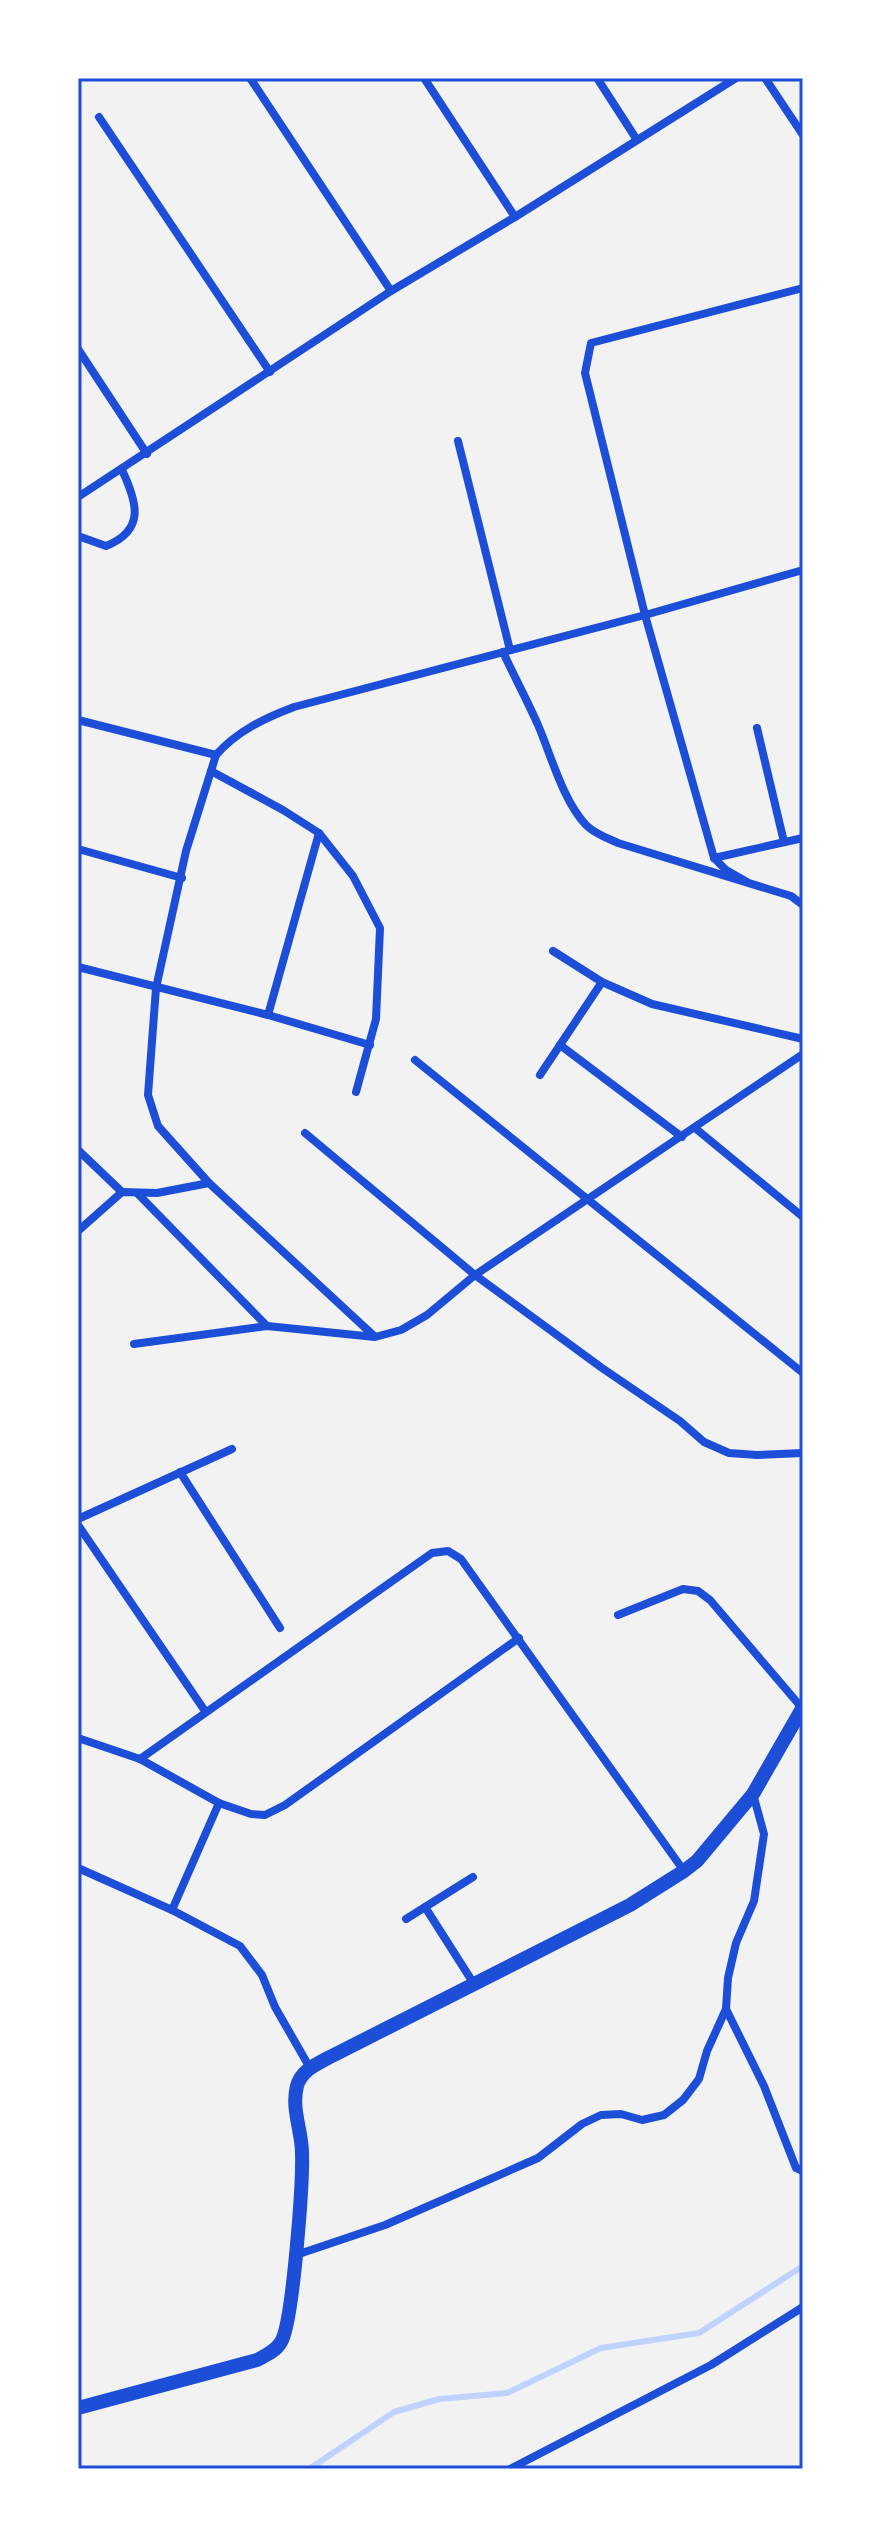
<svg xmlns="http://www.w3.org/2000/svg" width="881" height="2547" viewBox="0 0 881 2547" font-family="'Archivo Narrow',sans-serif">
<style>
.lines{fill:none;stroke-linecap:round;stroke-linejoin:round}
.stream{stroke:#bfd3fe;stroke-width:6}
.minor{stroke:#1d4ed8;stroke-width:8}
.tertiary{stroke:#1d4ed8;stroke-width:14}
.neatline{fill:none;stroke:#1d4ed8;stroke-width:3}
</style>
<rect width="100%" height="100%" fill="#f2f2f2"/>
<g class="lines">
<!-- stream -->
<path class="stream" d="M309 2469 394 2412 439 2399 507 2393 601 2348 699 2333 803 2266"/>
<!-- minor -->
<g class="minor">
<path d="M250 78 391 291"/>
<path d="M424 78 515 217"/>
<path d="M597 78 637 140"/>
<path d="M765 78 803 135"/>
<path d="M99 117 270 372"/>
<path d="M78 349 147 454"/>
<path d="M458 441 510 650"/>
<path d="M78 497 391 291 515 217 736 78"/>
<path d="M78 536 106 546C146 530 137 502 122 470"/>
<path d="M503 652C514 676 527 700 538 725 551 755 563 801 586 825 595 834 607 838 618 843L791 896 803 905"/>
<path d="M78 720 216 755"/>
<path d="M757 728 784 842"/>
<path d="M211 771 283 810 319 833 353 876 380 928 376 1019 356 1092"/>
<path d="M78 849 182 878"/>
<path d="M714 858 803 838"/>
<path d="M747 882 726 870 714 858 645 615 585 373 591 343 803 288"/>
<path d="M553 951 602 982 652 1004 803 1039"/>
<path d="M78 967 268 1015 370 1045"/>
<path d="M268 1015 319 833"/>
<path d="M560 1045 682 1137"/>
<path d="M415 1060 803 1373"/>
<path d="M540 1075 602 982"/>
<path d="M695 1128 803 1217"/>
<path d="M305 1133 475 1275 602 1368 680 1421 704 1442 729 1453 757 1455 803 1453"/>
<path d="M78 1150 122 1192"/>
<path d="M209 1183 158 1126 148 1095 156 988 186 851 216 755C237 731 265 718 294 707L645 615 803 570"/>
<path d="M137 1193 267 1326"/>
<path d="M78 1231 122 1192 157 1193 209 1183 374 1336"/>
<path d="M134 1344 267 1326 375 1337 401 1330 427 1315 475 1275 803 1054"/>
<path d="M180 1472 280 1628"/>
<path d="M78 1519 232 1449"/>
<path d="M78 1525 205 1711"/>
<path d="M618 1615 683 1589 698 1591 710 1600 802 1708"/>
<path d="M78 1738 140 1759 219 1803 251 1814 265 1815 285 1805 519 1638"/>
<path d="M140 1759 432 1553 448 1551 461 1559 684 1871"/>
<path d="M78 1868 172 1910 240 1946 262 1975 275 2007 310 2068"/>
<path d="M425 1907 474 1984"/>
<path d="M172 1910 219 1803"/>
<path d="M406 1919 473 1877"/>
<path d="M726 2009 764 2086 796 2168 803 2171"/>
<path d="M296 2255 385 2225 538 2158 582 2124 601 2115 621 2114 642 2120 664 2115 683 2100 699 2079 707 2051 726 2009 728 1978 736 1943 754 1901 764 1834 753 1794"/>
<path d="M510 2469 711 2365 803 2307"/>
</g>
<!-- tertiary -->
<path class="tertiary" d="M78 2408 257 2360C265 2356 276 2351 281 2342 293 2323 303 2182 302 2153 302 2131 291 2109 297 2086 301 2071 315 2065 328 2058L630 1905 684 1871 697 1861 753 1794 803 1707"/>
</g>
<!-- border -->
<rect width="881" height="2547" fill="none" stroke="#ffffff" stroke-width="160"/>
<rect x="80" y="80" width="721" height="2387" class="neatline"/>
</svg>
